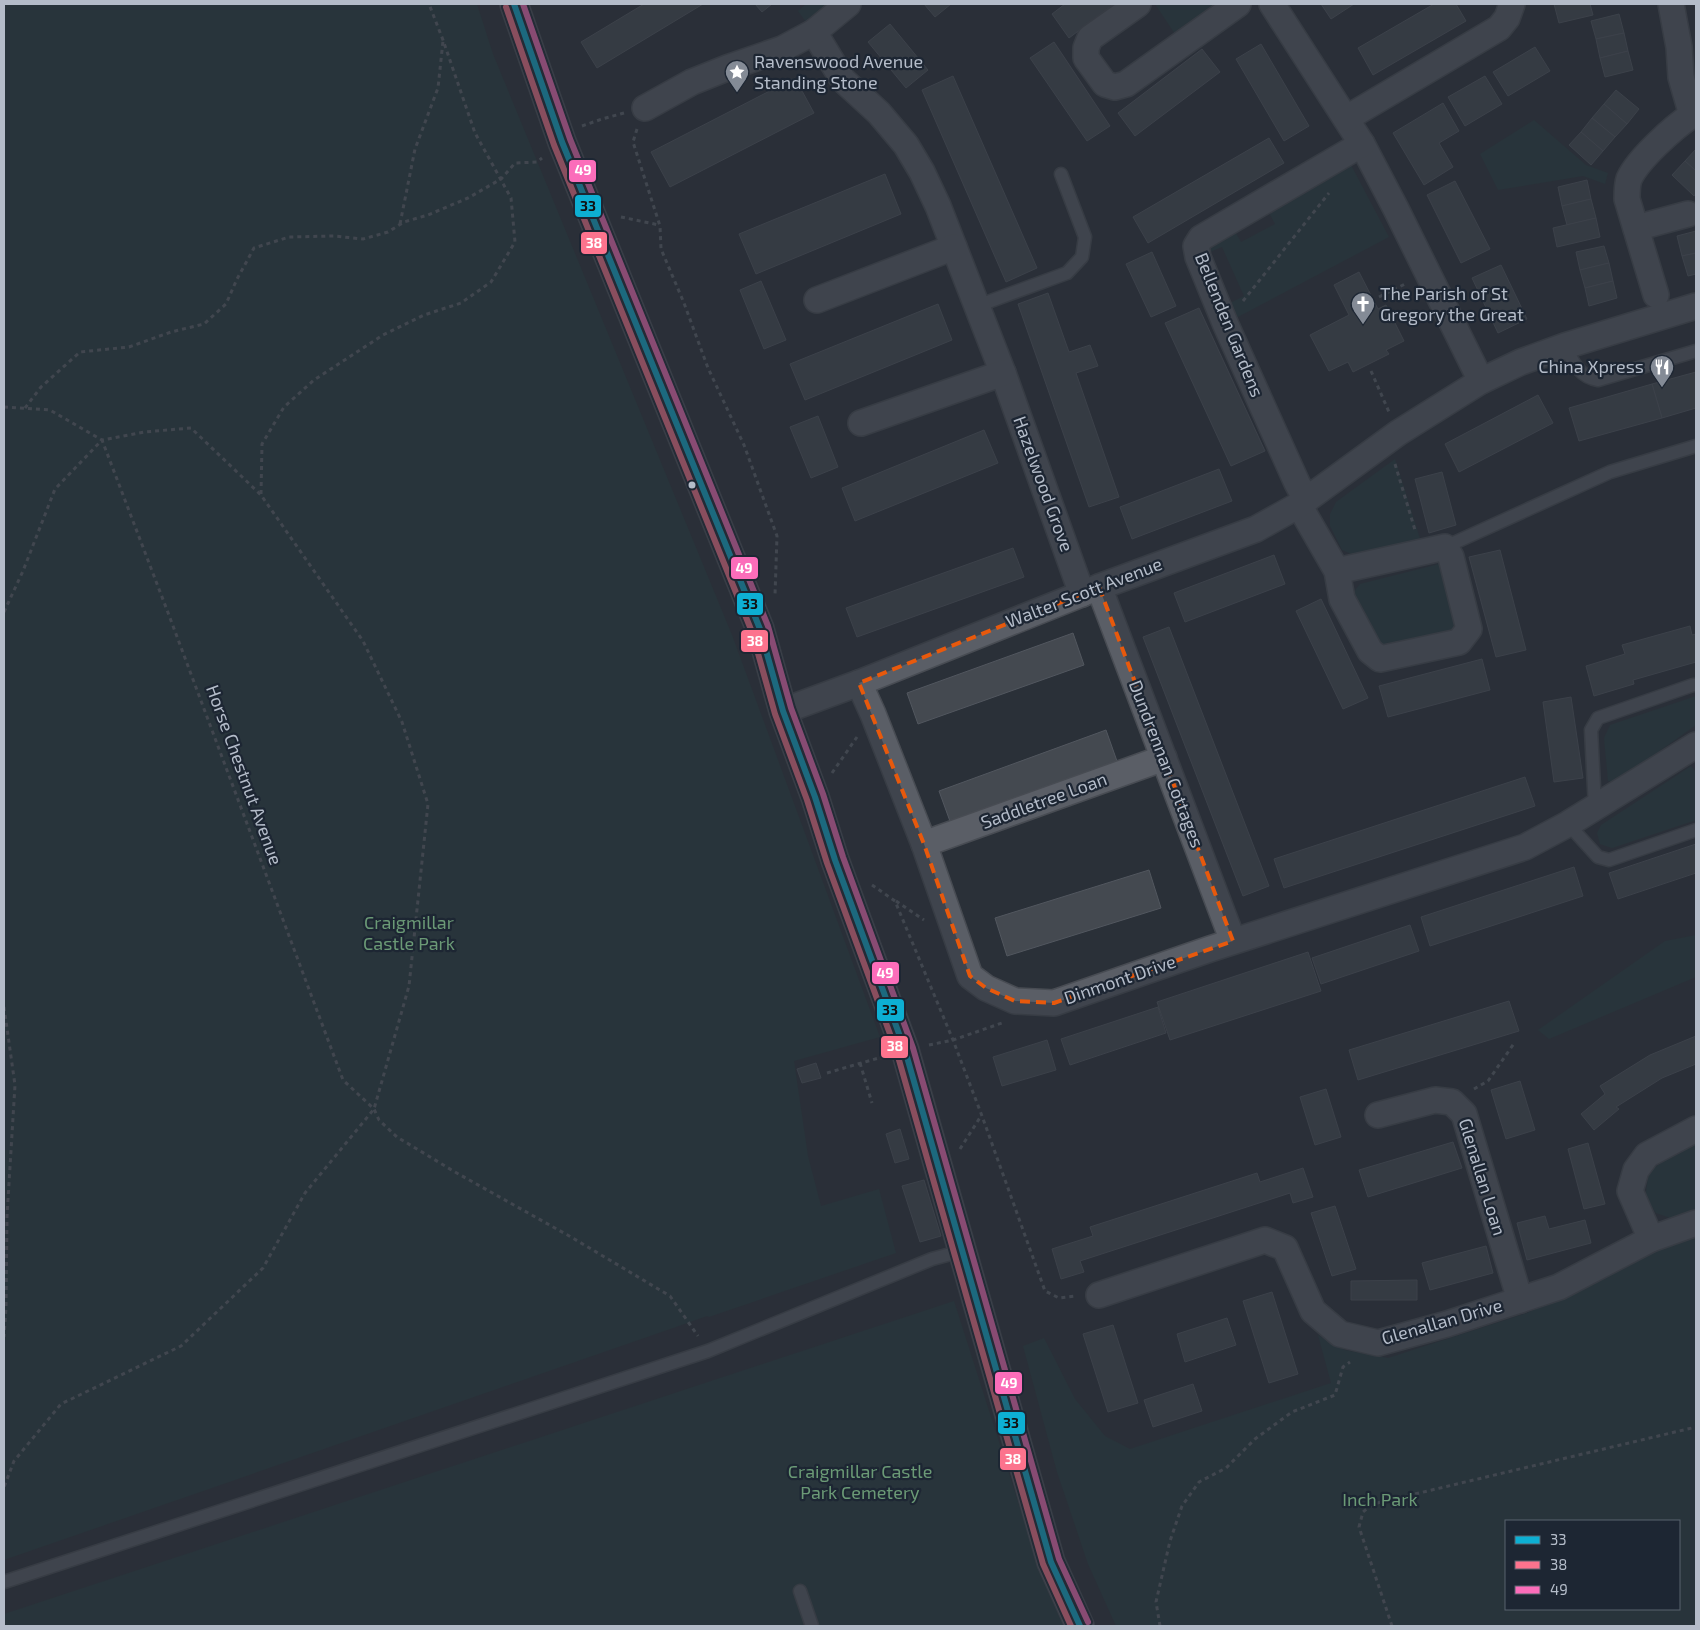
<svg xmlns="http://www.w3.org/2000/svg" width="1700" height="1630" viewBox="0 0 1700 1630" font-family="'Exo 2',sans-serif">
<style>
.green{fill:#273a3e;fill-rule:evenodd}
.building{fill:#444950;stroke:#52575f}
.lines{fill:none;stroke-linecap:round;stroke-linejoin:round}
.service-casing{stroke:#484c53;stroke-width:15}
.minor-casing{stroke:#484c53;stroke-width:28}
.primary-casing{stroke:#484c55;stroke-width:30}
.path{stroke:#5d636a;stroke-width:3;stroke-dasharray:4 4;stroke-linecap:butt}
.service{stroke:#5a5e66;stroke-width:12}
.minor{stroke:#5a5e66;stroke-width:25}
.primary{stroke:#5c6168;stroke-width:28}
.bus-1-casing{stroke:#1d2633;stroke-width:10}
.bus-2-casing{stroke:#1d2633;stroke-width:10}
.bus-3-casing{stroke:#1d2633;stroke-width:10}
.bus-1{stroke:#0dafd3;stroke-width:6}
.bus-2{stroke:#fc738d;stroke-width:6}
.bus-3{stroke:#fb6dba;stroke-width:6}
.marked{fill:none;stroke:#e8590c;stroke-width:4;stroke-dasharray:10 6;stroke-linejoin:round}
.bus-dot{fill:#b4bcc9;stroke:#1d2633;stroke-width:2}
.labels{text-anchor:middle;stroke-width:4.5;stroke-linejoin:round;paint-order:stroke}
.poi-label{font-size:18px;fill:#b4bcc9;stroke:#1d2633;text-anchor:start}
.street-label{font-size:18px;fill:#b4bcc9;stroke:#1d2633}
.park-label{font-size:18px;fill:#6b9a76;stroke:#1d2633}
.line-badge{stroke:#1d2633;stroke-width:2}
.badge-label{font-size:14px;text-anchor:middle;font-weight:bold;fill:#fff}
.pale-badge-label{font-size:14px;text-anchor:middle;font-weight:bold;fill:#111}
</style>
<rect width="100%" height="100%" fill="#2a3038"/>
<!-- green -->
<g class="green">
<path d="M4 4H477L493 54 732 635 880 1037 794 1061 808 1156 821 1206 879 1189 896 1253 709 1317 707 1316 676 1327 4 1560Z"/>
<path d="M806 4H828L806 22 798 11Z"/>
<path d="M1155 4H1228L1179 40Z"/>
<path d="M1534 120 1586 165 1608 173 1605 184 1583 176 1498 190 1480 154Z"/>
<path d="M1351 165 1389 237 1234 319 1228 304 1244 296 1222 247 1205 254 1207 247 1233 228 1241 242 1275 224 1267 209Z"/>
<path d="M1395 459 1422 545 1356 556 1342 550 1330 526V514L1336 502Z"/>
<path d="M1443 563 1456 626 1451 637 1383 650 1352 594 1360 584Z"/>
<path d="M1696 696V725L1616 782 1608 781 1604 738 1610 725Z"/>
<path d="M1691 766 1696 772V820L1612 848 1600 844 1597 833 1601 825Z"/>
<path d="M1696 935V977L1549 1039 1538 1030 1665 941Z"/>
<path d="M1696 1140V1214L1676 1220 1656 1213 1645 1198 1649 1172 1687 1142Z"/>
<path d="M1696 1236V1626H1116L1088 1564 1057 1472 1023 1346 1044 1338 1075 1399 1105 1436 1130 1449 1331 1383 1318 1335 1345 1350 1388 1358 1527 1313 1657 1250ZM1506 1521H1679V1609H1506Z"/>
<path d="M954 1301 1038 1564 1065 1626H4V1614Z"/>
</g>
<!-- building -->
<g class="building">
<path d="M644 4H703L597 68 581 42Z"/>
<path d="M755 4H772L762 12Z"/>
<path d="M924 4H951L935 17Z"/>
<path d="M1065 4H1114L1069 38 1052 14Z"/>
<path d="M1321 4H1354L1331 19Z"/>
<path d="M1434 4H1456L1466 21 1373 75 1358 48Z"/>
<path d="M1554 4H1590L1593 15 1559 23Z"/>
<path d="M1619 14 1624 33 1596 39 1591 21Z"/>
<path d="M890 24 928 70 906 88 868 42Z"/>
<path d="M1624 33 1628 51 1600 58 1596 39Z"/>
<path d="M1054 42 1110 126 1087 141 1030 58Z"/>
<path d="M1261 44 1309 126 1284 141 1236 59Z"/>
<path d="M1535 47 1550 71 1508 96 1493 72Z"/>
<path d="M1202 49 1220 72 1135 136 1118 113Z"/>
<path d="M1628 51 1633 70 1605 77 1600 58Z"/>
<path d="M953 76 1037 268 1006 282 922 90Z"/>
<path d="M1485 76 1502 104 1465 126 1448 97Z"/>
<path d="M795 78 814 113 670 187 651 152Z"/>
<path d="M1616 90 1639 109 1627 124 1604 104Z"/>
<path d="M1443 103 1459 131 1439 143 1453 167 1424 185 1393 133Z"/>
<path d="M1604 104 1627 124 1615 137 1592 118Z"/>
<path d="M1592 118 1615 137 1603 151 1581 132Z"/>
<path d="M1581 132 1603 151 1591 165 1569 145Z"/>
<path d="M1269 138 1284 163 1148 243 1133 217Z"/>
<path d="M1696 149V171L1685 161Z"/>
<path d="M1685 161 1696 171V193L1694 196 1672 175Z"/>
<path d="M885 174 901 214 756 274 739 234Z"/>
<path d="M1587 180 1591 199 1562 206 1558 187Z"/>
<path d="M1455 181 1490 249 1461 263 1427 195Z"/>
<path d="M1591 199 1596 218 1567 225 1562 206Z"/>
<path d="M1596 218 1600 237 1557 247 1553 228Z"/>
<path d="M1696 231V253L1682 256 1677 236Z"/>
<path d="M1604 246 1609 263 1580 270 1576 252Z"/>
<path d="M1152 252 1176 306 1151 317 1126 264Z"/>
<path d="M1696 253V274L1688 276 1682 256Z"/>
<path d="M1609 263 1613 281 1585 288 1580 270Z"/>
<path d="M1501 265 1527 319 1498 333 1472 278Z"/>
<path d="M1359 272 1378 309 1386 305 1404 341 1386 350 1389 354 1353 372 1348 362 1329 371 1310 335 1349 315 1334 285Z"/>
<path d="M761 281 786 340 764 349 740 290Z"/>
<path d="M1613 281 1617 298 1589 306 1585 288Z"/>
<path d="M1048 293 1069 352 1090 345 1098 366 1076 373 1119 497 1089 507 1018 304Z"/>
<path d="M938 304 952 340 805 400 790 364Z"/>
<path d="M1199 308 1265 451 1231 466 1165 323Z"/>
<path d="M1696 372V408L1662 418 1652 384Z"/>
<path d="M1652 384 1662 418 1579 441 1569 408Z"/>
<path d="M1538 395 1553 423 1459 472 1445 444Z"/>
<path d="M818 416 838 467 811 478 790 427Z"/>
<path d="M984 430 998 463 855 521 842 488Z"/>
<path d="M1219 469 1232 501 1132 539 1120 507Z"/>
<path d="M1442 472 1456 525 1429 533 1415 479Z"/>
<path d="M1013 548 1024 577 857 637 846 608Z"/>
<path d="M1500 550 1526 650 1496 657 1469 557Z"/>
<path d="M1274 555 1285 584 1185 622 1174 593Z"/>
<path d="M1321 599 1368 698 1343 709 1296 611Z"/>
<path d="M1690 626 1692 635 1696 634V662L1633 680 1634 684 1594 696 1586 666 1625 654 1622 645Z"/>
<path d="M1169 627 1269 886 1243 896 1143 637Z"/>
<path d="M1073 633 1084 665 918 724 907 693Z"/>
<path d="M1482 659 1490 690 1388 717 1379 686Z"/>
<path d="M1571 697 1583 778 1554 782 1543 702Z"/>
<path d="M1106 730 1118 764 951 824 939 791Z"/>
<path d="M1525 777 1535 806 1284 888 1274 859Z"/>
<path d="M1696 844V873L1618 899 1609 873Z"/>
<path d="M1574 867 1583 896 1430 946 1421 917Z"/>
<path d="M1149 870 1161 908 1007 956 995 918Z"/>
<path d="M1410 925 1419 951 1321 984 1312 958Z"/>
<path d="M1308 952 1321 991 1170 1040 1157 1002Z"/>
<path d="M1509 1001 1519 1031 1358 1080 1349 1050Z"/>
<path d="M1158 1007 1166 1033 1070 1065 1061 1039Z"/>
<path d="M1696 1036V1064L1662 1078 1616 1107 1619 1109 1594 1130 1581 1114 1605 1094 1600 1086 1650 1055Z"/>
<path d="M1047 1040 1056 1070 1002 1086 993 1057Z"/>
<path d="M816 1063 821 1078 802 1083 797 1069Z"/>
<path d="M1520 1081 1535 1130 1506 1139 1491 1090Z"/>
<path d="M1326 1089 1341 1137 1315 1145 1300 1097Z"/>
<path d="M900 1129 909 1159 895 1163 886 1134Z"/>
<path d="M1453 1142 1462 1168 1368 1197 1359 1170Z"/>
<path d="M1588 1143 1605 1204 1584 1209 1568 1149Z"/>
<path d="M1303 1168 1313 1197 1293 1203 1290 1193 1080 1261 1084 1272 1061 1279 1052 1249 1093 1236 1090 1227 1257 1173 1260 1182Z"/>
<path d="M924 1180 941 1236 920 1242 902 1186Z"/>
<path d="M1335 1206 1356 1269 1332 1276 1311 1213Z"/>
<path d="M1545 1216 1549 1229 1585 1220 1591 1243 1527 1260 1517 1223Z"/>
<path d="M1486 1246 1493 1273 1430 1290 1422 1263Z"/>
<path d="M1417 1280V1300H1351V1281Z"/>
<path d="M1272 1292 1298 1374 1269 1383 1243 1301Z"/>
<path d="M1227 1318 1236 1345 1185 1362 1177 1334Z"/>
<path d="M1113 1325 1138 1403 1108 1412 1083 1334Z"/>
<path d="M1193 1384 1202 1411 1153 1427 1144 1400Z"/>
</g>
<g class="lines">
<!-- service casing -->
<g class="service-casing">
<g id="service">
<path d="M977 306 1067 273 1082 257 1085 237 1061 174"/>
<path d="M1565 346C1573 362 1579 377 1598 380L1696 351"/>
<path d="M1445 547 1610 472 1696 446"/>
<path d="M1595 807 1591 730 1598 718 1693 685H1696"/>
<path d="M1568 824 1598 857 1609 860 1696 830"/>
<path d="M4 1582 708 1351 932 1259 962 1251"/>
<path d="M800 1591 812 1626"/>
</g>
</g>
<!-- minor casing -->
<g class="minor-casing">
<g id="minor">
<path d="M1138 4 1090 38 1086 48V58L1105 84 1115 87 1126 84 1238 4"/>
<path d="M1272 4 1362 144 1396 209 1481 381"/>
<path d="M1671 4 1679 47 1681 77 1692 115"/>
<path d="M814 32 843 80 879 113 906 145 922 172 938 206 1003 373 1082 594"/>
<path d="M645 108 692 82 727 68 782 49 814 32 848 4"/>
<path d="M1347 118 1499 28 1507 18 1512 4"/>
<path d="M1636 228 1688 214"/>
<path d="M1656 295 1627 199C1627 193 1627 185 1629 179 1638 159 1674 127 1692 115L1696 113"/>
<path d="M817 300 954 247"/>
<path d="M861 423 1003 373"/>
<path d="M1306 500 1297 483 1225 323 1198 257 1196 246 1201 238 1362 144"/>
<path d="M1299 505 1337 571 1342 599 1370 651 1380 659 1459 642 1469 629 1451 557 1445 547 1337 571"/>
<path d="M1099 587 1233 941"/>
<path d="M859 683 873 714 924 844 970 976 986 988 1015 1001 1054 1003 1210 949 1525 847 1568 824 1696 745"/>
<path d="M783 711 859 683 1099 587 1256 529 1299 505 1398 433 1481 381 1521 362 1565 346 1696 306"/>
<path d="M924 844 1164 758"/>
<path d="M1378 1115 1435 1100 1452 1102 1464 1114 1520 1300"/>
<path d="M1651 1239 1630 1191 1636 1170 1647 1155 1696 1129"/>
<path d="M1099 1295 1265 1240 1285 1248 1313 1311 1340 1334 1378 1343 1447 1324 1559 1287 1651 1239 1696 1223"/>
</g>
</g>
<!-- primary casing -->
<g class="primary-casing">
<path id="primary" d="M514 4 562 142 760 629 783 711 815 797 835 860 905 1050 1051 1562 1080 1626"/>
</g>
<!-- path -->
<g class="path">
<path d="M582 126 602 119 624 113"/>
<path d="M637 129 633 142 660 226 661 249 684 303 708 368 744 445 777 536 775 595"/>
<path d="M621 217 659 225"/>
<path d="M400 224 415 149 438 88 443 41"/>
<path d="M1379 297 1407 283"/>
<path d="M1243 301 1329 193"/>
<path d="M1371 371 1389 412"/>
<path d="M4 407 50 410 102 440 144 432 191 428 261 495 363 641 402 722 428 804 409 986 374 1109 305 1193 263 1268 181 1346 61 1404 14 1461 4 1487"/>
<path d="M25 408 41 387 80 352 129 347 171 332 204 324 226 304 237 279 254 248 289 237 334 236 363 239 388 232 404 222 428 215 468 198 501 179 515 163 537 162 542 158"/>
<path d="M1395 464 1415 530"/>
<path d="M261 494 262 444 284 407 314 380 383 335 424 315 461 303 491 282 515 242 511 198 475 133 443 40 429 4"/>
<path d="M4 612 23 571 55 489 102 440 167 610 343 1080 374 1109 379 1120 397 1137 455 1172 571 1237 670 1296 698 1336"/>
<path d="M832 773 857 737"/>
<path d="M872 885 895 901 953 1040 982 1116 1045 1291 1059 1298 1076 1296"/>
<path d="M896 901 924 920"/>
<path d="M4 1007 15 1085 7 1216 6 1308 4 1337"/>
<path d="M929 1045 953 1040 1002 1023"/>
<path d="M860 1063 872 1103"/>
<path d="M827 1073 882 1057"/>
<path d="M1474 1089 1488 1081 1515 1042"/>
<path d="M960 1149 981 1116"/>
<path d="M1160 1626 1156 1602 1170 1541 1182 1506 1199 1482 1226 1468 1255 1439 1292 1412 1335 1395 1343 1367 1350 1362"/>
<path d="M1392 1626 1359 1527 1363 1512 1373 1504 1696 1427"/>
</g>
<!-- service -->
<use href="#service" class="service"/>
<!-- minor -->
<use href="#minor" class="minor"/>
<!-- primary -->
<use href="#primary" class="primary"/>
<!-- bus-1 casing -->
<g class="bus-1-casing">
<path id="bus-1" d="M514 4 562 142 760 629 783 711 815 797 835 860 905 1050 1051 1562 1080 1626"/>
</g>
<!-- bus-2 casing -->
<g class="bus-2-casing">
<path id="bus-2" d="M506 7 554 145 752 632 775 714 807 800 827 863 897 1053 1043 1564 1071 1626"/>
</g>
<!-- bus-3 casing -->
<g class="bus-3-casing">
<path id="bus-3" d="M523 4 570 139 768 626 791 708 823 794 843 857 913 1048 1059 1559 1088 1622"/>
</g>
<!-- bus-1 -->
<use href="#bus-1" class="bus-1"/>
<!-- bus-2 -->
<use href="#bus-2" class="bus-2"/>
<!-- bus-3 -->
<use href="#bus-3" class="bus-3"/>
</g>
<!-- marked area -->
<path d="M0 0H1700V1630H0ZM1099 587 1233 941 1054 1003 1015 1001 986 988 970 976 924 844 859 683Z" fill="#2a3038" fill-opacity=".55" fill-rule="evenodd"/>
<path class="marked" d="M1099 587 1233 941 1054 1003 1015 1001 986 988 970 976 924 844 859 683Z"/>
<!-- icons -->
<defs>
<g id="sight-pin" transform="scale(1.25)"><path d="M0 17L-7.5 6A9.5 9.5 0 1 1 7.5 6Z" fill="#848b96" stroke="#1d2633"/><path d="M0-6L1.8-2.2L6-1.7L2.9 1.2L3.7 5.4L0 3.3L-3.7 5.4L-2.9 1.2L-6-1.7L-1.8-2.2Z" fill="#fff"/></g>
<g id="church-pin" transform="scale(1.25)"><path d="M0 17L-7.5 6A9.5 9.5 0 1 1 7.5 6Z" fill="#848b96" stroke="#1d2633"/><path d="M-1.2-6h2.4v3.5h3.3v2.4h-3.3V6h-2.4V-.1h-3.3v-2.4h3.3Z" fill="#fff"/></g>
<g id="restaurant-pin" transform="scale(1.25)"><path d="M0 17L-7.5 6A9.5 9.5 0 1 1 7.5 6Z" fill="#848b96" stroke="#1d2633"/><path d="M-5-6h1v4h1v-4h1v4h1v-4h1v5L-1.5 .5V6h-2V.5L-5-1ZM5-6V6H3V1.5H1.5Q1.5-4 5-6Z" fill="#fff"/></g>
</defs>
<g fill-rule="evenodd">
<use href="#sight-pin" x="737" y="72"/>
<use href="#church-pin" x="1363" y="304"/>
<use href="#restaurant-pin" x="1662" y="367"/>
</g>
<!-- markers -->
<circle class="bus-dot" cx="692" cy="485" r="4.5"/>
<g class="labels">
<!-- poi labels -->
<g class="poi-label">
<text x="754" y="68">Ravenswood Avenue<tspan x="754" dy="21">Standing Stone</tspan></text>
<text x="1380" y="300">The Parish of St<tspan x="1380" dy="21">Gregory the Great</tspan></text>
<text x="1644" y="373" text-anchor="end">China Xpress</text>
</g>
<!-- street labels -->
<g class="street-label">
<text transform="translate(1229 325) rotate(68)" y="6">Bellenden Gardens</text>
<text transform="translate(1043 484) rotate(70)" y="6">Hazelwood Grove</text>
<text transform="translate(1084 593) rotate(-21)" y="6">Walter Scott Avenue</text>
<text transform="translate(1166 764) rotate(69)" y="6">Dundrennan Cottages</text>
<text transform="translate(244 775) rotate(70)" y="6">Horse Chestnut Avenue</text>
<text transform="translate(1044 801) rotate(-20)" y="6">Saddletree Loan</text>
<text transform="translate(1120 980) rotate(-19)" y="6">Dinmont Drive</text>
<text transform="translate(1482 1177) rotate(73)" y="6">Glenallan Loan</text>
<text transform="translate(1442 1322) rotate(-16)" y="6">Glenallan Drive</text>
</g>
<!-- park labels -->
<g class="park-label">
<text x="409" y="929">Craigmillar<tspan x="409" dy="21">Castle Park</tspan></text>
<text x="860" y="1478">Craigmillar Castle<tspan x="860" dy="21">Park Cemetery</tspan></text>
<text x="1380" y="1506">Inch Park</text>
</g>
</g>
<g class="line-badge">
<rect x="568" y="159" width="29" height="24" rx="5" fill="#fb6dba"/>
<rect x="574" y="194" width="28" height="24" rx="5" fill="#0dafd3"/>
<rect x="580" y="231" width="28" height="24" rx="5" fill="#fc738d"/>
<rect x="730" y="556" width="29" height="24" rx="5" fill="#fb6dba"/>
<rect x="736" y="592" width="28" height="24" rx="5" fill="#0dafd3"/>
<rect x="740" y="629" width="29" height="24" rx="5" fill="#fc738d"/>
<rect x="871" y="961" width="29" height="24" rx="5" fill="#fb6dba"/>
<rect x="876" y="998" width="29" height="24" rx="5" fill="#0dafd3"/>
<rect x="880" y="1035" width="29" height="24" rx="5" fill="#fc738d"/>
<rect x="994" y="1371" width="29" height="24" rx="5" fill="#fb6dba"/>
<rect x="997" y="1411" width="29" height="24" rx="5" fill="#0dafd3"/>
<rect x="999" y="1447" width="28" height="24" rx="5" fill="#fc738d"/>
</g>
<g class="badge-label">
<text x="583" y="175">49</text>
<text x="594" y="248">38</text>
<text x="744" y="573">49</text>
<text x="755" y="646">38</text>
<text x="885" y="978">49</text>
<text x="895" y="1051">38</text>
<text x="1009" y="1388">49</text>
<text x="1013" y="1464">38</text>
</g>
<g class="pale-badge-label">
<text x="588" y="211">33</text>
<text x="750" y="609">33</text>
<text x="890" y="1015">33</text>
<text x="1011" y="1428">33</text>
</g>
<!-- border -->
<rect width="1700" height="1630" fill="none" stroke="#b4bcc9" stroke-width="10"/>
<!-- legend -->
<rect x="1505" y="1520" width="175" height="90" fill="#1d2633" stroke="#59626f"/>
<rect x="1515" y="1536" width="25" height="8" fill="#0dafd3" stroke="#59626f"/>
<text x="1550" y="1545" font-size="15" fill="#b4bcc9">33</text>
<rect x="1515" y="1561" width="25" height="8" fill="#fc738d" stroke="#59626f"/>
<text x="1550" y="1570" font-size="15" fill="#b4bcc9">38</text>
<rect x="1515" y="1586" width="25" height="8" fill="#fb6dba" stroke="#59626f"/>
<text x="1550" y="1595" font-size="15" fill="#b4bcc9">49</text>
</svg>
